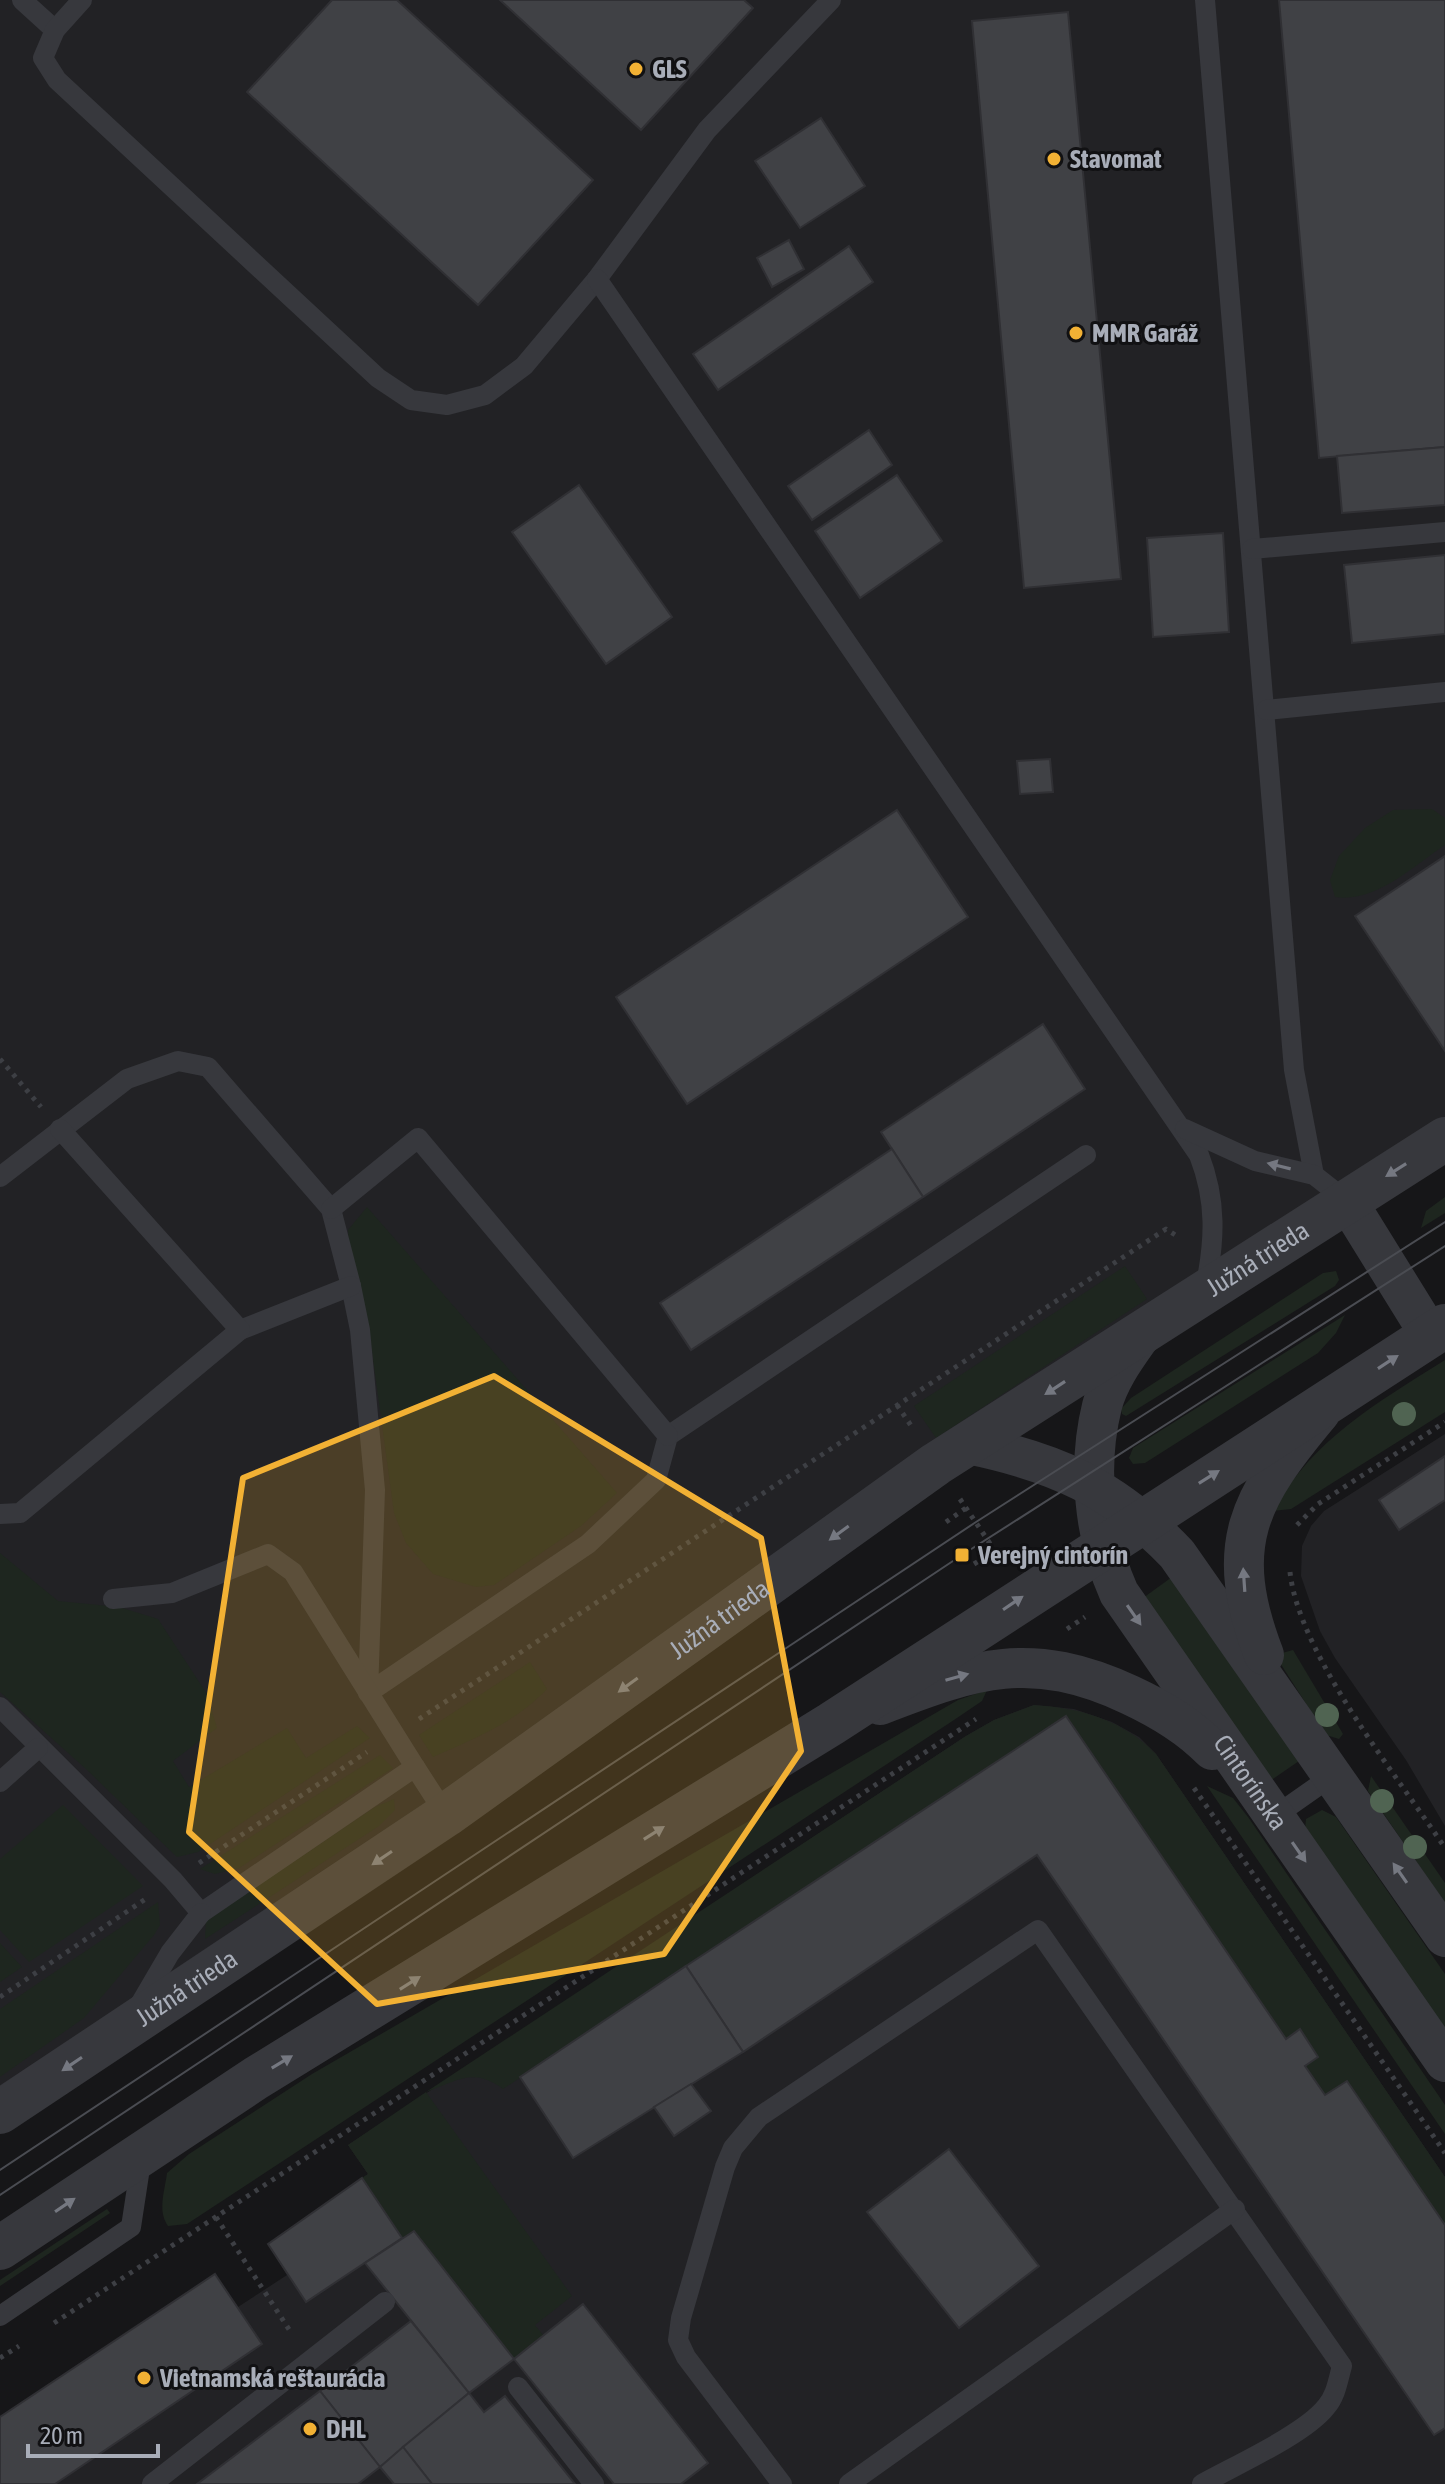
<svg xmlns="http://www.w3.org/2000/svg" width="1445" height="2484" viewBox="0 0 1445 2484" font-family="'Asap Condensed',sans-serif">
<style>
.built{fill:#222225}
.green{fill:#1e261f}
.building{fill:#404145;stroke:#303034;stroke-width:2}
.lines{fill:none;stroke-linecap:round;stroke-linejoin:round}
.path{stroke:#3d3f44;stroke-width:5;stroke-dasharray:4 6;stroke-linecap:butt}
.service{stroke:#37383d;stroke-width:20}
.minor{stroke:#37383d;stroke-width:40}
.tertiary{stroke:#37383d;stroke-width:44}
.tram{stroke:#4a4c52;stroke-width:2}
.tree{fill:#506452}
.oneway{fill:#757881}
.marked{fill:#f2b134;fill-opacity:0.2;stroke:#f2b134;stroke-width:6;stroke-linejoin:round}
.poi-dot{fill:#f2b134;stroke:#111113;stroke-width:3}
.labels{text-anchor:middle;stroke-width:6;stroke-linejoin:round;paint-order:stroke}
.poi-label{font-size:26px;font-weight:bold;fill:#a8adb8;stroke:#111113;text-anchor:start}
.street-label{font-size:26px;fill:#a8adb8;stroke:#111113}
</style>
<rect width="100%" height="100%" fill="#161618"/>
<!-- built -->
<g class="built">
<path d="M0 0H1445V1139L0 2112Z"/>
<path d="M1445 1434V1826L1406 1760 1335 1658 1320 1631 1301 1576 1302 1546 1311 1526 1324 1511Z"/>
<path d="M1034 1705 1074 1709 1112 1722 1139 1737 1156 1754 1445 2177V2484H0V2417L215 2274 238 2307 287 2275 268 2244 368 2174 348 2145 966 1736 994 1720Z"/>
</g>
<!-- green -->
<g class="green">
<path d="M1432 809 1445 818V845C1412 867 1376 903 1335 897L1330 880 1339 856 1365 828 1393 810Z"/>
<path d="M1445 1197V1213L1421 1228 1426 1211Z"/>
<path d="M367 1207 617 1493 581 1526 494 1585 476 1587 433 1574 406 1543 394 1513 367 1315 349 1252 348 1230Z"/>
<path d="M1125 1266 1147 1299 936 1438 914 1406Z"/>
<path d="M1336 1271 1339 1280 1335 1286 1126 1416 1122 1414 1121 1409 1131 1398 1323 1273Z"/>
<path d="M1345 1315 1336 1333 1318 1353 1145 1463 1133 1464 1129 1458 1133 1448Z"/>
<path d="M1445 1360V1412L1291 1509 1272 1511C1316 1437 1374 1405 1445 1360Z"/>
<path d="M0 1553 58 1601 119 1607 158 1619 207 1694 217 1728 173 1761 189 1787 287 1728 306 1758 357 1726 370 1738 198 1852 177 1857 86 1769 0 1692Z"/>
<path d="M1172 1577 1299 1761 1270 1781 1143 1598Z"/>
<path d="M1293 1650 1343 1734 1339 1739 1326 1735 1275 1655Z"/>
<path d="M530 1662 547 1689C515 1723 475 1738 433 1757L419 1735Z"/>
<path d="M987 1690 982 1701 954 1720 187 2224 168 2226C157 2211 165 2190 167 2173L189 2154 312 2074 958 1700Z"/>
<path d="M1034 1705C1081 1708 1123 1720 1156 1754L1445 2177V2225L1347 2081 1325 2095 1305 2066 1318 2056 1300 2030 1286 2039 1066 1717 503 2089C473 2067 458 2081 426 2092L572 2296 535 2325 544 2336 514 2359 414 2231 402 2238 362 2178 368 2174 348 2145 426 2092 966 1736 994 1720Z"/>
<path d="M380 1755 393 1768 239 1868 215 1874 200 1869Z"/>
<path d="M1371 1776 1445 1883V1903L1368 1791Z"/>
<path d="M1207 1786 1233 1798 1248 1817 1445 2105V2134Z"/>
<path d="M394 1799 395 1810 379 1826 205 1939 206 1921 375 1807Z"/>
<path d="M63 1805 143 1886 29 1962 0 1930V1859Z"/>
<path d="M1322 1810 1336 1817 1445 1974V2036L1305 1830 1306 1819Z"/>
<path d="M158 1902 160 1925 154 1935 84 2018 0 2077V2009Z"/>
<path d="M0 1943 22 1967 0 1982Z"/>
<path d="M107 2209 110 2213 0 2286V2280Z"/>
</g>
<!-- building -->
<g class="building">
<path d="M332 0H397L593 180 478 305 247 92Z"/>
<path d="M500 0H744L753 8 641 130Z"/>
<path d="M1279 0H1445V447L1319 458Z"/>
<path d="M1068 12 1121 579 1024 588 972 21Z"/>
<path d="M821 118 865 186 800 228 755 161Z"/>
<path d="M789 240 804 269 772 287 757 258Z"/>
<path d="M849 246 873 282 718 390 693 354Z"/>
<path d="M869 430 892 465 812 520 788 486Z"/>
<path d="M1445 447V505L1342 513 1337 456Z"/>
<path d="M897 475 942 541 860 598 815 531Z"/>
<path d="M579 485 672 617 606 664 512 532Z"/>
<path d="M1223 533 1229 632 1153 637 1147 538Z"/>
<path d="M1445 555V634L1352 643 1344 565Z"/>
<path d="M1050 759 1053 792 1020 794 1017 761Z"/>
<path d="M897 810 968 917 687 1104 616 997Z"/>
<path d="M1445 856V1051L1355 916Z"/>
<path d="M1043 1024 1085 1089 923 1197 881 1132Z"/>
<path d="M892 1149 923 1197 691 1350 660 1303Z"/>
<path d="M1445 1456V1500L1399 1530 1379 1500Z"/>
<path d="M1066 1716 1286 2039 1300 2029 1318 2057 1305 2066 1325 2095 1347 2081 1445 2225V2428L1434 2435 1037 1855 743 2052 686 1966Z"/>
<path d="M686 1966 743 2052 573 2158 520 2077Z"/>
<path d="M691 2084 711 2111 674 2136 654 2107Z"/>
<path d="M949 2149 1039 2266 959 2328 867 2212Z"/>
<path d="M362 2178 402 2238 306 2302 268 2244Z"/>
<path d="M414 2231 514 2359 469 2393 365 2263Z"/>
<path d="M215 2274 262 2344 55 2484H0V2417Z"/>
<path d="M583 2304 708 2463 681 2484H614L514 2359Z"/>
<path d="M411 2321 469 2393 380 2467 320 2391Z"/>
<path d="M320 2391 380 2467 358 2484H197Z"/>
<path d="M469 2393 484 2412 505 2396 575 2484H432L403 2447Z"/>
<path d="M403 2447 432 2484H394L380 2467Z"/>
</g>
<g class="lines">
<!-- path -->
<g class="path">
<path d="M0 1059 41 1107"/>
<path d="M897 1405 912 1427"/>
<path d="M960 1499 1001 1560"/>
<path d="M946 1522 966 1508"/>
<path d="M1297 1525 1318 1504 1445 1422"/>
<path d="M974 1564 995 1551"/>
<path d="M1290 1572C1299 1655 1398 1777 1445 1848"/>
<path d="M1067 1629 1085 1617"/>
<path d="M419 1719 1166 1229 1180 1238"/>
<path d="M1194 1788 1445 2153"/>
<path d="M199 1863 367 1752"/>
<path d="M0 1997 147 1898"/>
<path d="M216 2217 292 2334"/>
<path d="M54 2323 976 1719"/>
<path d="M0 2358 19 2346"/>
</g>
<!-- service -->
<g class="service">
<path d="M22 0 55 30"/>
<path d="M82 0 55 30 43 58 57 80 378 378 411 400 447 405 485 395 524 366 597 279 707 130 831 0"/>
<path d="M1205 0 1294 1070 1314 1175"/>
<path d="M597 279 1199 1155C1217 1201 1215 1241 1205 1289"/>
<path d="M1252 549 1445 532"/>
<path d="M1266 710 1445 692"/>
<path d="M1185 1129 1255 1161 1314 1175 1347 1201"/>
<path d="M0 1177 127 1079 178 1061 208 1067 331 1209 351 1286 360 1330 375 1490 368 1693 588 1544 656 1480 668 1436 1086 1155"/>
<path d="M331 1209 418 1138 668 1436"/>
<path d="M240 1330 351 1286"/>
<path d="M0 1514 20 1513 240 1330 60 1129"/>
<path d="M113 1599 172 1593 268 1554 293 1572 415 1767"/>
<path d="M0 1707 173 1880 201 1913 415 1767 446 1815"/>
<path d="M0 1782 38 1748"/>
<path d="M1275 1816 1332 1776"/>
<path d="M139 2006 170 1953 201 1913"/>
<path d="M0 2316 131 2227 142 2155"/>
<path d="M518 2387 594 2484"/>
<path d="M152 2484 385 2302"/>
<path d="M782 2484 686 2357 678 2340 681 2318 725 2167 733 2148 759 2117 1038 1930 1342 2366C1338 2380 1336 2396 1326 2407 1305 2434 1234 2466 1202 2484"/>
<path d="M849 2484 1235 2209"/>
</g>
<!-- minor -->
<g class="minor">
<path d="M1347 1201 1430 1335"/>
<path id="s1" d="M1144 1331C1128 1354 1109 1378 1102 1406 1087 1466 1094 1537 1119 1593L1445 2062"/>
<path d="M967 1444C1056 1462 1114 1488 1177 1554L1445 1937"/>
<path d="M1264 1655C1222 1545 1248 1499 1320 1413"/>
<path d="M880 1705C976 1668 1031 1649 1130 1695 1160 1709 1188 1725 1212 1750"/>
</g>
<!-- tertiary -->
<g class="tertiary">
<path id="s2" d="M0 2112 446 1815 936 1464 1445 1139"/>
<path d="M0 2248 256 2078 831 1724 1445 1326"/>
</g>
<!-- tram -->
<g class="tram">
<path d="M0 2170 976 1522 1445 1222"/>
<path d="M0 2195 962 1555 1445 1246"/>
</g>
</g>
<!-- trees -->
<g class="tree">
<circle cx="1404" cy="1414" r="12"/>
<circle cx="1327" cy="1715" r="12"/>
<circle cx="1382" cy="1801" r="12"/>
<circle cx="1415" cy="1847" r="12"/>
</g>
<!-- one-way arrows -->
<defs><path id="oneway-solid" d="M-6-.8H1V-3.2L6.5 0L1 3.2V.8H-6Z" transform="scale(2)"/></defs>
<g class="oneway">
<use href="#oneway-solid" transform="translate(1279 1166) rotate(-166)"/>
<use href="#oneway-solid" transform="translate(1396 1170) rotate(148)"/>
<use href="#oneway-solid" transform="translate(1388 1362) rotate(-33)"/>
<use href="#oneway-solid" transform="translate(1055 1388) rotate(147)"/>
<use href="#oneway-solid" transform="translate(1209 1477) rotate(-32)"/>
<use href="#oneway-solid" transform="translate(839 1533) rotate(144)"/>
<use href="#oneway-solid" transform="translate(1244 1580) rotate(-94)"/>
<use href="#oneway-solid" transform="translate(1013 1603) rotate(-34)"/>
<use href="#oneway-solid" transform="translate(1134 1615) rotate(55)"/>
<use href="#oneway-solid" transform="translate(957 1677) rotate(-16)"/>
<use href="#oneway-solid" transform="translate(628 1685) rotate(144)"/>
<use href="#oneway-solid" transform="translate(654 1833) rotate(-32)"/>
<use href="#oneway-solid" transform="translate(1299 1852) rotate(55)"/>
<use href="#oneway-solid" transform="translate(382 1858) rotate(146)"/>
<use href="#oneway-solid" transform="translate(1400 1873) rotate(-125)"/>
<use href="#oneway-solid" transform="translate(410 1983) rotate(-32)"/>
<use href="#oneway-solid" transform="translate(282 2062) rotate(-31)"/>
<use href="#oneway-solid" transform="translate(72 2064) rotate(146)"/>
<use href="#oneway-solid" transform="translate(65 2205) rotate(-34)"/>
</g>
<!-- marked area -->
<path class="marked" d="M494 1376 761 1538 801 1751 664 1954 377 2004 189 1832 243 1478Z"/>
<!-- markers -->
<g class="poi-dot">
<circle cx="636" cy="69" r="8"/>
<circle cx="1054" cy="159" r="8"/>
<circle cx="1076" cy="333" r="8"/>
<rect x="954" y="1547" width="16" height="16" rx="4"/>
<circle cx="144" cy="2378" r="8"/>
<circle cx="310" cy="2429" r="8"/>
</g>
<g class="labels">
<!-- poi labels -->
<g class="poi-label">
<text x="652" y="78">GLS</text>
<text x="1070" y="168">Stavomat</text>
<text x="1092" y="342">MMR Garáž</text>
<text x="978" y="1564">Verejný cintorín</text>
<text x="160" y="2387">Vietnamská reštaurácia</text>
<text x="326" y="2438">DHL</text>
</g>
<!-- street labels -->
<g class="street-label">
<text dy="9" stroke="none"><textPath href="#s2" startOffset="1520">Južná trieda</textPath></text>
<text dy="9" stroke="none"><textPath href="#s2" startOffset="872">Južná trieda</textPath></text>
<text dy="9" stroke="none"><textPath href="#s1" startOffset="508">Cintorínska</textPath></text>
<text dy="9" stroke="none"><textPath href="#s2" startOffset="224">Južná trieda</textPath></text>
</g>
</g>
<!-- scale -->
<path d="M28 2444v12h130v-12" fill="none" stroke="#a8adb8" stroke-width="4"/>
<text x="40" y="2444" font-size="24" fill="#a8adb8" stroke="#111113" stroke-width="6" paint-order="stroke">20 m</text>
</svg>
